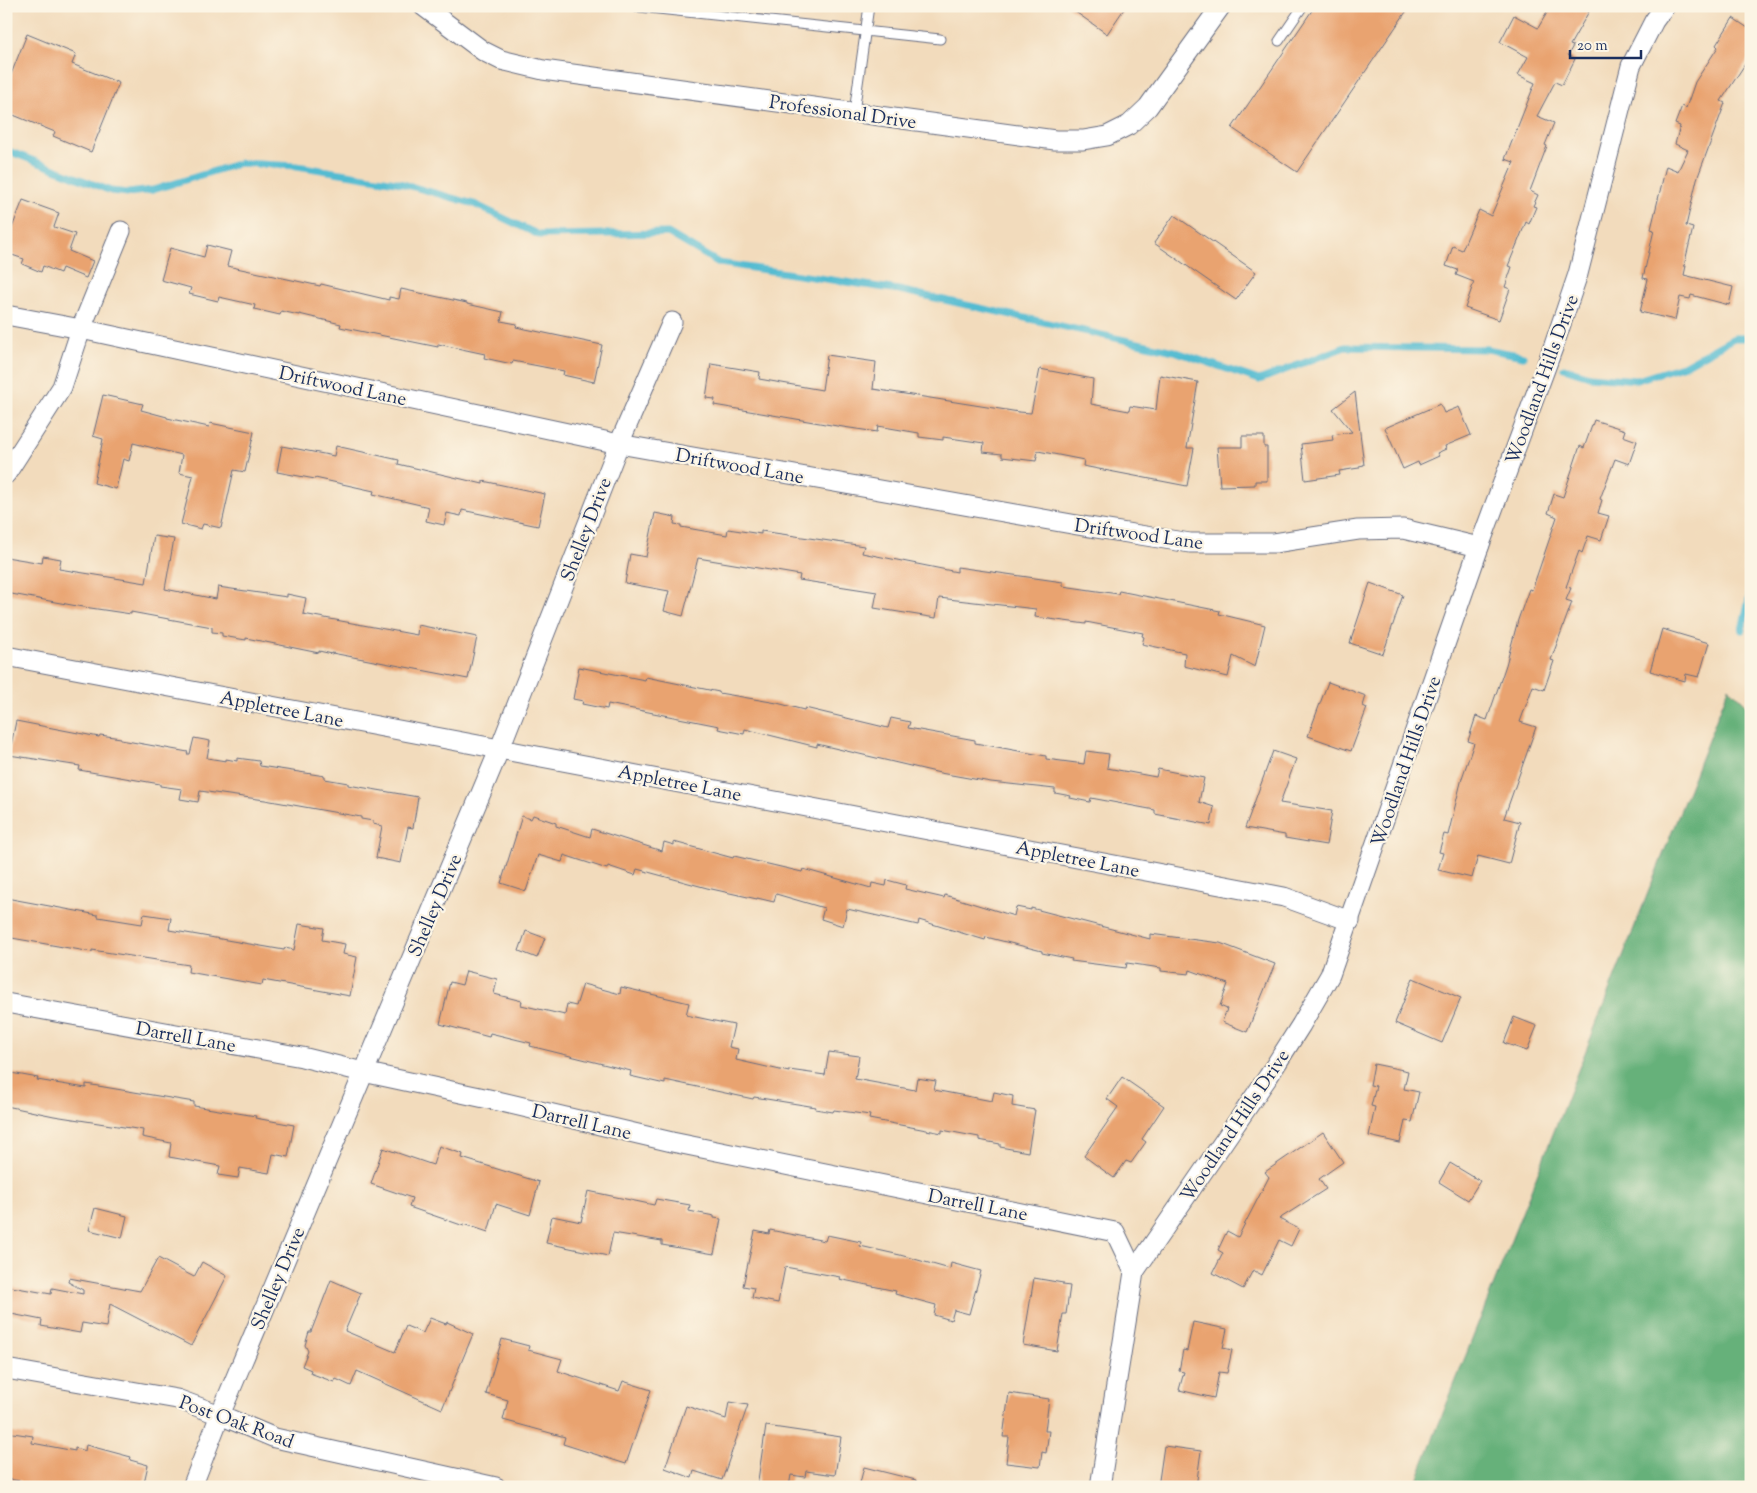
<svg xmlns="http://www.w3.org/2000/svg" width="1757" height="1493" viewBox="0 0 1757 1493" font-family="'Sorts Mill Goudy',serif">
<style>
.forest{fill:#66b17a;stroke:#40706c}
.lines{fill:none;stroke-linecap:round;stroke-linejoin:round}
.stream{stroke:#53bbd1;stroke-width:7}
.building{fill:#e9a370}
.service-casing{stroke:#666b7f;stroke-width:11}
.minor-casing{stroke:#666b7f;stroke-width:21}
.service{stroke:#fff;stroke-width:9}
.minor{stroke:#fff;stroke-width:19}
.labels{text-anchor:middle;stroke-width:4.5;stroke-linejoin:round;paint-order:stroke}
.street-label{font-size:19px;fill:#1b2f5e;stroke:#fcf5e5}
</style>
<rect width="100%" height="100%" fill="#fcf5e5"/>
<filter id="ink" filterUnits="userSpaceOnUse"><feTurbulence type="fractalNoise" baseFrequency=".02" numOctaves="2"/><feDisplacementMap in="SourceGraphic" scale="10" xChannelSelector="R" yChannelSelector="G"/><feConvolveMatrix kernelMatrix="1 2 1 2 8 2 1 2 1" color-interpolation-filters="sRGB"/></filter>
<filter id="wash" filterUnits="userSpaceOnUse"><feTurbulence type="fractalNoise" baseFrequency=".0096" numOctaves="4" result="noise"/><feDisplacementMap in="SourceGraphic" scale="20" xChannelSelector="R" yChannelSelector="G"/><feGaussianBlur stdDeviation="1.12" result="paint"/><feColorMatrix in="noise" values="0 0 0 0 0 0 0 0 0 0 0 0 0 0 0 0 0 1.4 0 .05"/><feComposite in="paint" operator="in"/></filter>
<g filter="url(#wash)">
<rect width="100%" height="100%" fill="#f2dbbc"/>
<!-- forest -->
<path class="forest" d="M1729 687 1751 709V1487H1414Z"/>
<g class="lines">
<!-- stream -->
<g class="stream">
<path d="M6 150 111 191 128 193 153 190 240 163 297 166 396 182 474 204 539 235 668 233 719 263 899 290 1174 351 1259 380 1345 347 1487 349 1523 356"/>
<path d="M1564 368 1589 376 1637 380 1685 365 1734 338H1751"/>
<path d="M1742 630 1751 590"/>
</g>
</g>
<g id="blocks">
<!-- building -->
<g class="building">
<path d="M1067 6H1126L1107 34Z"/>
<path d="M1315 6H1410L1297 172 1232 128Z"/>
<path d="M1551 6H1592L1570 45 1573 46 1568 55 1575 59 1562 85 1555 82 1537 116 1554 123 1545 145 1547 146 1530 191 1538 195 1533 206 1536 207 1529 224 1526 222 1508 266 1512 267 1505 287 1510 289 1499 320 1465 308 1474 282 1456 275 1458 270 1446 266 1453 246 1462 250 1479 210 1491 216 1514 162 1505 159 1535 83 1518 75 1528 57 1500 42 1514 15 1538 28Z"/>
<path d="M1733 18 1751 30V55L1721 101 1725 103 1697 179 1686 226 1693 228 1684 266H1686L1684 275 1733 287 1729 305 1691 295 1690 299 1680 297 1675 320 1640 312 1648 279 1643 278 1654 230 1651 229 1666 166 1678 171 1688 150 1675 144 1680 126 1675 124 1682 106 1686 108 1695 82 1718 47 1716 45Z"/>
<path d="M27 34 76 54 72 64 119 83 91 152 53 136 55 132 6 112V87Z"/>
<path d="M23 200 59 213 54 227 75 234 69 251 93 261 86 278 62 268 60 273 43 266 41 272 22 264 24 259 6 253V243Z"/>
<path d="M1174 215 1256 272 1236 300 1154 243Z"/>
<path d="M207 245 231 251 227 266 320 286 321 284 389 300V297L399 299 401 289 467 303V304L503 312 501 321 517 324 516 327 602 345 594 382 563 375 564 371 513 361 512 364 484 358 485 354 438 344V347L340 327 341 324 299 314V315L281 311 280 315 254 309 255 305 219 297 218 301 189 294 191 288 161 280 170 248 204 257Z"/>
<path d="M827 355 876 362 873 389 1019 412 1031 413 1040 369 1093 379 1091 404 1129 411 1130 406 1156 410 1160 375 1198 382 1187 448H1194L1187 486 1083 466 1084 460 1038 451 1036 461 1002 457V454L983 452 984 443 943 437V440L919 437V433L878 426 877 432 843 427 714 405 715 399 706 398 711 364 760 372 759 379 822 390Z"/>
<path d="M1355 392 1364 465 1359 466V468L1339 471 1340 475 1305 480 1301 444 1333 440 1332 435 1352 432 1333 409Z"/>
<path d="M103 395 143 404 141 410 167 417V418L209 427 210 423 254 432 245 472 234 470 221 528 203 524 201 529 181 524 193 476 179 473 182 455 133 443 129 461 123 459 116 489 94 483 103 439 93 436Z"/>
<path d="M1440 404 1444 413 1459 407 1471 435 1445 446 1446 449 1437 453 1439 456 1419 465 1418 462 1403 469 1385 428Z"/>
<path d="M1594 420 1625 430 1623 436 1637 441 1629 464 1615 459 1600 499 1602 500 1598 513 1609 516 1601 540 1588 536 1582 553 1579 551 1566 587 1571 588 1566 600 1572 602 1551 660 1554 661 1544 690 1533 686 1520 722 1536 727 1504 818 1520 822 1509 864 1478 856 1472 878 1438 870 1443 853 1439 852 1444 834 1448 835 1462 778 1474 743 1468 741 1476 716 1487 720 1506 665 1518 620 1529 589 1532 590 1557 517 1548 513 1554 494 1563 497 1580 446 1584 448Z"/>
<path d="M1242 436H1264V447H1267V481H1255V485L1220 486 1217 447H1242Z"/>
<path d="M282 446 334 456 336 446 399 460 398 464 483 484V481L545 494 538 526 462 510 461 516 447 513 444 525 426 521 429 507 373 494 374 491 315 478V479L277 472Z"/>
<path d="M655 513 675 517 674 524 681 525V527L727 535 728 529 761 534V531L864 546 862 553 957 572V567L1063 582V586L1118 594 1119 591 1220 611 1219 614 1265 625 1255 667 1233 656 1228 677 1184 666 1185 653 1142 644 1144 637 1142 636 1143 633 1086 622V624L1035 617 1036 609 939 598 936 618 874 608 877 592 799 580 800 575 698 558 683 616 664 611 669 591 625 583 630 554 646 557Z"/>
<path d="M154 536 174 539 165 589 216 599 218 587 287 597V594L306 598 303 614 417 635 418 625 477 637 468 679 332 653V654L319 651V653L246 638V640L222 636V633L212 632V627L131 612V614L77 606 6 593V557L42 563 43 556 61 559 59 569 146 583Z"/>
<path d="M1370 583 1403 595 1383 654 1350 643Z"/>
<path d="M1662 629 1709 643 1699 677 1686 674 1685 681 1650 671Z"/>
<path d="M579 667 645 680 646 677 719 692V693L777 703 804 710 805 708 888 728 891 718 910 722 908 728 975 740V743L1046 756V759L1084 764 1086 751 1109 754 1107 768 1156 777 1158 769 1204 778 1199 802 1214 807 1211 825 1155 814V810L1091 798 1090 802 1070 798 1071 796 1055 793V789L991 782 940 773 817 744V747L745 729 744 734 718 729 719 726 608 704 607 709 582 704 583 701 573 699Z"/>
<path d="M1328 682 1366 696 1363 706 1367 708 1351 751 1308 736Z"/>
<path d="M16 721 99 737 100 735 121 738V740L188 752 187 754H190L194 738 210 741 207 758 226 761V759L237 761V758L259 761 260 766 325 776V779L348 783V785L418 797 413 828 408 827 401 863 376 858 382 826 373 824V821L361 819V817L265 800 200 791 198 802 180 799 182 789 160 786V784L79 770 80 766 9 755Z"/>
<path d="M1273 751 1296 759 1280 803 1332 811 1326 845 1285 838V835L1245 828Z"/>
<path d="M533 815 556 823V826L590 837 592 829 662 851 664 842 674 845V842L733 858 734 856 802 872 803 869 871 888 872 883 886 886 887 880 906 885 905 889 944 898 945 895 1014 916 1016 907 1031 910V908L1150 939V934L1220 943 1275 964 1247 1032 1222 1022 1227 1009 1220 1006 1228 984 1190 970 1189 974 1161 971V968L1127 963 1126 968 1071 961 1072 959 1042 953V951L986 937 985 940 919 920 918 925 847 909 843 926 821 919 824 908 776 894 774 902 757 898V899L707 888 637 869 635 875 608 866 607 869 564 855 562 862 538 855 526 891 501 883 522 816 531 819Z"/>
<path d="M6 898 98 915V917L142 924 144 914 171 918 169 930 284 950 285 948 294 950 299 924 324 928 322 940 345 944 343 954 357 957 350 996 263 980 262 985 188 972 189 965 92 950V952L6 937Z"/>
<path d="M526 931 545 938 537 958 519 951Z"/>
<path d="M466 971 497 979 494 994 522 1001 521 1005 565 1015 567 1004 576 1006 583 984 620 994 621 987 689 1003 686 1015 734 1025 729 1047 738 1049 736 1060 789 1072V1070L825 1075 829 1052 859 1056 855 1079 915 1090 917 1078 936 1081 934 1090 992 1101 994 1092 1013 1096 1012 1106 1035 1110 1028 1152 1000 1147V1144L979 1140V1137L942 1130V1133L869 1119 870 1115 834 1110 833 1112 815 1109 816 1107 754 1097 753 1099 665 1080V1084L630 1076 631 1071 530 1046 531 1043 490 1033 489 1037 440 1024 450 982 462 985Z"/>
<path d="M1413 978 1461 998 1442 1043 1395 1023Z"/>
<path d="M1514 1017 1537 1026 1527 1051 1504 1043Z"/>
<path d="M1374 1064 1408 1071 1404 1089 1419 1092 1412 1122 1405 1121 1400 1143 1369 1136 1375 1107 1371 1106 1376 1086 1370 1085Z"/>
<path d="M6 1072 38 1078 37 1080 86 1088V1084L194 1102V1106L256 1116 255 1118 294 1125 288 1157 273 1154 269 1173 240 1168 238 1178 218 1175 220 1166 169 1157 171 1143 142 1137 143 1130 54 1116 6 1106Z"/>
<path d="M1122 1077 1164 1106 1142 1139 1146 1142 1131 1163 1126 1161 1114 1178 1084 1156 1118 1107 1107 1099Z"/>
<path d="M1323 1132 1343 1162 1319 1179 1326 1189 1279 1219 1299 1229 1291 1246 1279 1240 1262 1275 1253 1270 1243 1289 1213 1273 1223 1253 1218 1250 1227 1231 1238 1237 1269 1177 1265 1172Z"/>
<path d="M439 1146 463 1154 462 1158 539 1182 530 1215 496 1204 488 1232 464 1224V1226L409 1207 412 1198 371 1184 383 1148 433 1165Z"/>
<path d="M1450 1163 1480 1181 1468 1200 1439 1182Z"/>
<path d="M588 1191 654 1205 656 1199 690 1205 689 1211 714 1216V1218L721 1219 714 1254 662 1245V1241L613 1233 608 1256 546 1243 552 1216 581 1222Z"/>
<path d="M95 1208 127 1216 122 1238 89 1230Z"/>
<path d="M770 1230 825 1241 827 1235 861 1242 860 1246 900 1255 950 1269 951 1263 981 1271 969 1314 954 1310 951 1320 934 1315 936 1305 895 1294 896 1291 839 1279 840 1277 785 1267 778 1303 752 1298 754 1288 743 1286 755 1231 769 1234Z"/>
<path d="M158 1258 194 1277 202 1262 227 1276 191 1346 110 1304 106 1327 82 1323 80 1333 41 1326 42 1320 6 1313V1286L51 1294 52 1288 83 1294V1290L68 1282 69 1278 140 1291Z"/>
<path d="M1034 1278 1063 1283V1285L1070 1286 1066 1314H1063L1057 1351 1023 1345Z"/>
<path d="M331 1280 361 1293 345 1331 395 1352 406 1326 423 1333 430 1318 446 1324 447 1322 473 1334 442 1409 357 1371 351 1386 336 1379 334 1382 310 1373 311 1370 302 1366 308 1351 305 1345 309 1332H311Z"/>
<path d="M1193 1322 1227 1329 1223 1348 1232 1350 1227 1373 1219 1372 1214 1398 1179 1390 1184 1372 1179 1371 1183 1350 1187 1351Z"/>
<path d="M502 1339 529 1346 528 1350 562 1359 558 1371 619 1391 623 1381 651 1390 626 1464 563 1444 565 1437 503 1420 508 1400 486 1394Z"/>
<path d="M1009 1393 1049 1399 1045 1431H1049L1046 1453 1042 1452 1040 1467 1006 1463 1009 1437H1003Z"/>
<path d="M729 1402 748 1405 722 1480 694 1471 692 1478 665 1468 686 1406 726 1419Z"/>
<path d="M766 1426 841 1437 835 1475 806 1471 805 1477 791 1475 789 1487H757Z"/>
<path d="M6 1432 33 1436 32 1443 75 1451V1448L85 1451 86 1445 131 1457 130 1460 148 1465 143 1487H19L21 1481 6 1479Z"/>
<path d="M1164 1446 1201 1451 1196 1487H1158Z"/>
<path d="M864 1467 916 1480 915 1487H859Z"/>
</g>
</g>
</g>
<g filter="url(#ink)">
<use href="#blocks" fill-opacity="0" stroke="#666b7f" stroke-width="1"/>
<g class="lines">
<!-- service casing -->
<g class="service-casing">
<g id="service">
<path d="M630 6 940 39"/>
<path d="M1279 41 1303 6"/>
<path d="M854 112 869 6"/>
</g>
</g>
<!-- minor casing -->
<g class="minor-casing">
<g id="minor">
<path d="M423 6 483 51 501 60 543 70 1055 140H1083L1107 136 1129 125 1148 107 1221 6"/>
<path d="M6 315 81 329 619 444 1083 526 1190 543H1274L1358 530 1403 529 1479 547"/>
<path d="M6 474 62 387 81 329 121 231"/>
<path d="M6 656 1284 897 1350 921"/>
<path d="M6 1003 302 1057 363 1072 489 1099 672 1142 1115 1232 1134 1272"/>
<path d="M6 1369 177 1399 220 1415 275 1438 496 1487"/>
<path d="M192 1487 220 1415 500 748 619 444 672 322"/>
<path d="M1100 1487 1134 1272 1268 1077 1301 1025 1330 975 1479 547 1554 345 1578 274 1631 66 1654 21 1665 6"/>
</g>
</g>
<!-- service -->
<use href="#service" class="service"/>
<!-- minor -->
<use href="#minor" class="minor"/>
</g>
</g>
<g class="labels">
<!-- street labels -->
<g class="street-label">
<text transform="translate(843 111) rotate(8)" y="7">Professional Drive</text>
<text transform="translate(1541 379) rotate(-70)" y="7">Woodland Hills Drive</text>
<text transform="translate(343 385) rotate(12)" y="7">Driftwood Lane</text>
<text transform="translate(740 465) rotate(10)" y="7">Driftwood Lane</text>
<text transform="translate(585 529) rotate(-69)" y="7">Shelley Drive</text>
<text transform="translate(1139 533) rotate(8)" y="7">Driftwood Lane</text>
<text transform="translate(282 708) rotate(11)" y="7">Appletree Lane</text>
<text transform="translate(1405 761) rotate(-71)" y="7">Woodland Hills Drive</text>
<text transform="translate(680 782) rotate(11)" y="7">Appletree Lane</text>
<text transform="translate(1078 858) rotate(11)" y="7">Appletree Lane</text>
<text transform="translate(434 905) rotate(-67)" y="7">Shelley Drive</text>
<text transform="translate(186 1036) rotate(10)" y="7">Darrell Lane</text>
<text transform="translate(582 1121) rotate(13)" y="7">Darrell Lane</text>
<text transform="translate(1234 1125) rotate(-56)" y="7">Woodland Hills Drive</text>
<text transform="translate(978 1204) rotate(11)" y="7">Darrell Lane</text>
<text transform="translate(277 1278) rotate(-67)" y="7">Shelley Drive</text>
<text transform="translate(237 1421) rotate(20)" y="7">Post Oak Road</text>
</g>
</g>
<!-- margin -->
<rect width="1757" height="1493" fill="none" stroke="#fcf5e5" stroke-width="25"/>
<!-- scale -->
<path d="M1570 50v8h71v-8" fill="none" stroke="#1b2f5e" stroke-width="2.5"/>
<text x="1577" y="50" font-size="15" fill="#1b2f5e" stroke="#fcf5e5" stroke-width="4" paint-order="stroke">20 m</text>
</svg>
